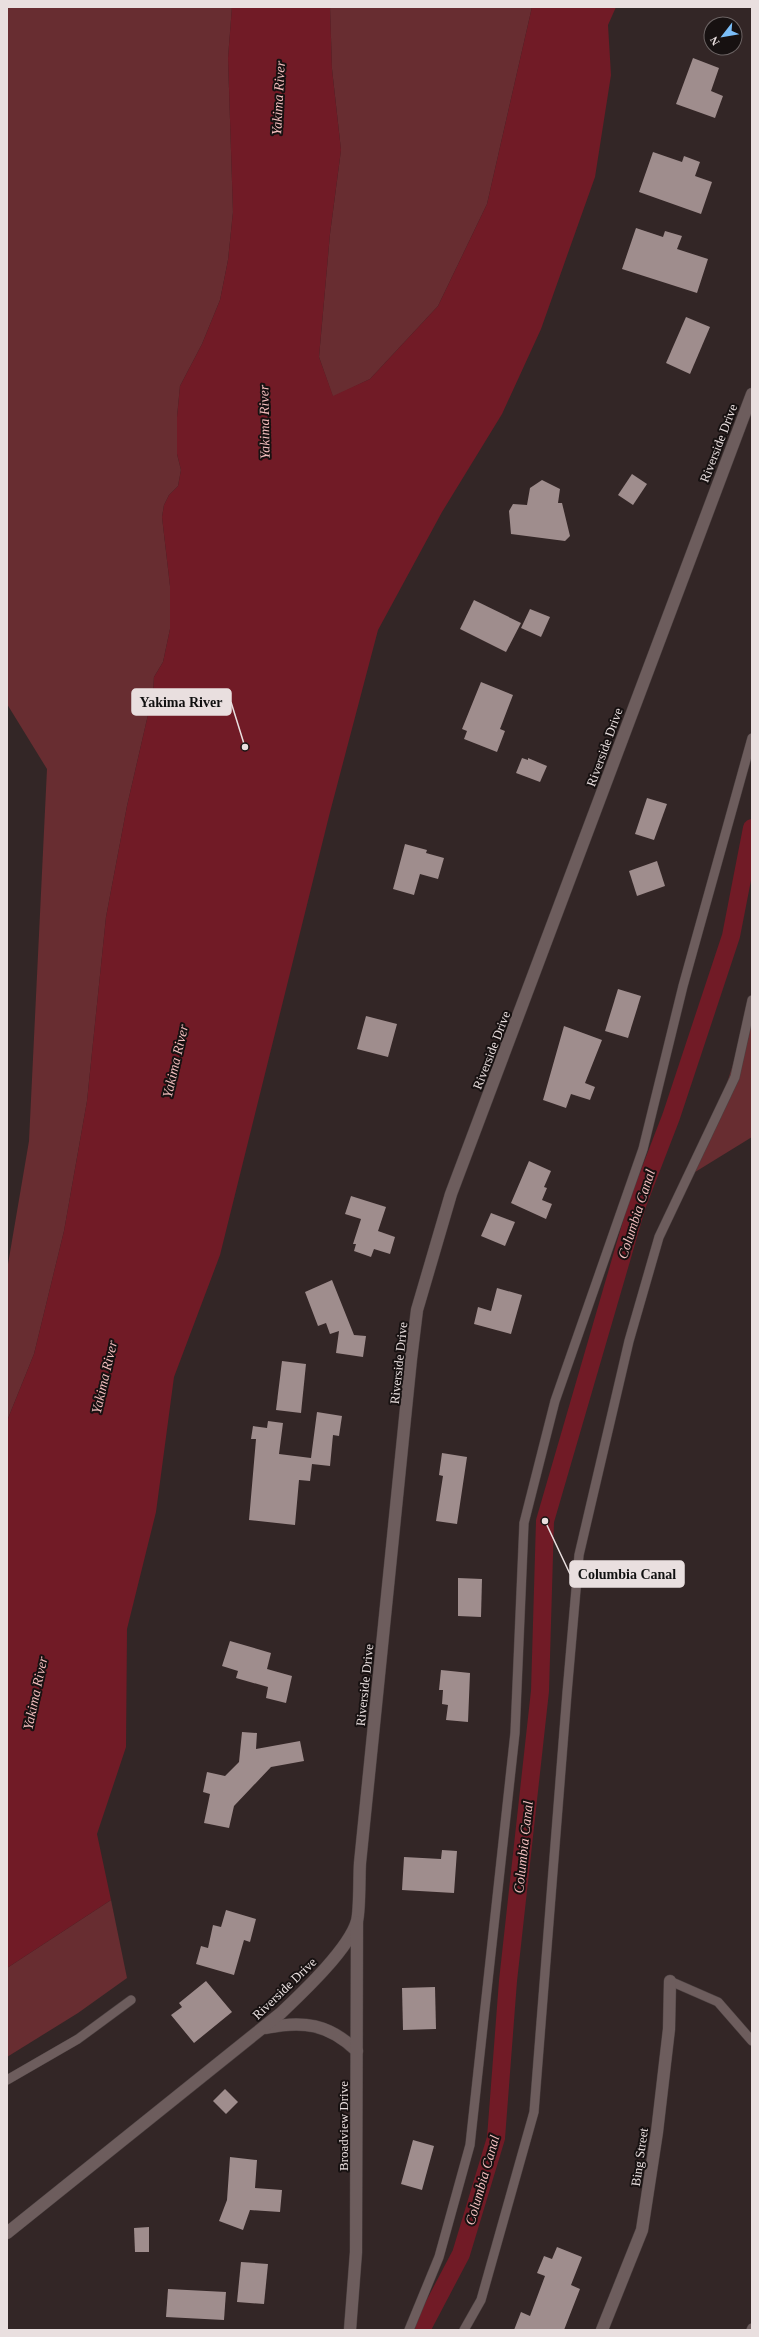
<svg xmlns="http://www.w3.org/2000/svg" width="759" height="2337" viewBox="0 0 759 2337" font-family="'Times New Roman',serif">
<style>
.green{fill:#682d31}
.water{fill:#711b26}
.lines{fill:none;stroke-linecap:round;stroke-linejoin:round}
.canal{stroke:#711b26;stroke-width:18}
.building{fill:#9f8d8d}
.service-casing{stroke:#4c4141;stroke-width:10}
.minor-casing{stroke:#4c4141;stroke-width:13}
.service{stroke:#6d5d5d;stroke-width:9}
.minor{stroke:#6d5d5d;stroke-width:12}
.labels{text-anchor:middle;stroke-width:4;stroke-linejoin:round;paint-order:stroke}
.street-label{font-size:13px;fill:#e9dfdf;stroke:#171111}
.water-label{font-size:14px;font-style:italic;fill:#f2bebe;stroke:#171111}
.leader{fill:none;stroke:#e9dfdf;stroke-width:1.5}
.callout-dot{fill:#e9dfdf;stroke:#171111;stroke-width:1.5}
.callout{fill:#e9dfdf;stroke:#e9dfdf;stroke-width:1.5}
.callout-label{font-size:14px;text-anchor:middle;font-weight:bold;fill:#111}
</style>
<rect width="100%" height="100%" fill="#332626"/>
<!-- green -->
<g class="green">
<path d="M7 7H232L228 58 233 212 228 260 220 300 202 344 180 386 177 417V454L181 470 178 486 169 495 164 505 162 517 170 586V629L163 662 154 677 153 693 127 806 106 917 87 1101 64 1231 34 1354 7 1421V1270L29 1141 47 769 7 704Z"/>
<path d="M330 7H532L487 204 438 306 370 379 333 397 319 357 330 234 341 150 332 69Z"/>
<path d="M752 1005V1137L687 1177 719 1108Z"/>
<path d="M111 1900 127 1978 78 2013 7 2057V1968Z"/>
</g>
<!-- water -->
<path class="water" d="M232 7H330L332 69 341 150 330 234 319 357 333 396 370 379 438 306 487 204 532 7H616L608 25 611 75 595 177 541 329 502 414 442 512 378 630 329 816 220 1255 174 1377 156 1512 127 1629 126 1747 97 1834 111 1900 7 1968V1421L34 1354 64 1231 87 1101 106 917 127 806 153 693 154 677 163 662 170 629V586L162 517 164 505 169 495 178 486 181 470 177 454V417L180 386 202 344 220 300 228 260 233 212 228 58Z"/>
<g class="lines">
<!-- canal -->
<path class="canal" d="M421 2330 461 2254 496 2138 508 1981 540 1691 545 1521 637 1205 671 1117 731 936 752 828"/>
</g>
<!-- building -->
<g class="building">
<path d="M693 58 719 68 711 91 723 96 715 118 676 104Z"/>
<path d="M653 152 682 162 684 156 700 162 695 176 712 182 701 214 639 192Z"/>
<path d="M636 228 663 237 665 231 682 236 677 249 708 259 697 293 622 269Z"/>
<path d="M686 317 710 327 690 374 666 363Z"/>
<path d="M632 474 647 484 633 505 618 495Z"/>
<path d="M542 480 560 489 558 503H562L570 536 565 541 511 534 509 511 513 504 527 505 530 488Z"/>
<path d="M474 600 521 623 506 652 460 629Z"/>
<path d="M530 609 550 617 541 637 521 628Z"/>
<path d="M481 682 513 695 500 729 505 731 497 752 464 739 467 731 462 729Z"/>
<path d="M522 758 528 760V758L547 766 540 782 516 773Z"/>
<path d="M647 798 667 804 654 840 635 834Z"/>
<path d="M405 844 427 850 426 853 444 858 438 879 420 874 414 895 393 889Z"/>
<path d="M657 861 665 886 637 896 629 871Z"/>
<path d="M618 989 641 996 628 1038 605 1031Z"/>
<path d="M366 1016 397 1024 388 1057 357 1049Z"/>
<path d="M564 1026 602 1040 585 1083 595 1087 590 1100 571 1094 566 1108 543 1100Z"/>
<path d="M529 1161 551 1171 544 1187 547 1188 542 1200 552 1204 546 1219 511 1203Z"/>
<path d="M351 1196 386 1207 378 1231 395 1237 390 1254 374 1249 371 1257 354 1251 356 1244H353L361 1219 345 1214Z"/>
<path d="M491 1213 515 1222 505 1246 481 1236Z"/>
<path d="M332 1280 354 1335 366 1336 363 1357 336 1353 339 1331 330 1334 326 1323 318 1326 305 1292Z"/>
<path d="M497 1288 522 1295 511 1334 474 1324 478 1307 491 1311Z"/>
<path d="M282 1361 306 1364 301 1413 276 1410Z"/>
<path d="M317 1412 342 1416 339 1436 333 1435 330 1466 312 1464 310 1481 299 1480 295 1525 249 1520 256 1439H251L253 1426 267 1428 268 1421 283 1423 279 1454 311 1458Z"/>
<path d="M442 1453 467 1457 457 1524 436 1521 443 1476 439 1475Z"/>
<path d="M458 1578 482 1579 481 1617 458 1616Z"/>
<path d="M230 1641 271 1653 267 1669 292 1676 286 1703 266 1698 268 1687 236 1678 238 1671 222 1666Z"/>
<path d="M441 1670 470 1673 468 1722 446 1720 448 1705 442 1704 443 1690H439Z"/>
<path d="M242 1732 257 1733 256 1749 300 1741 304 1761 271 1767 234 1806 229 1828 204 1823 210 1794 203 1792 207 1772 225 1776 239 1762Z"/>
<path d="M442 1850 457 1851 454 1893 402 1890 404 1857 441 1859Z"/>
<path d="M226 1910 256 1919 250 1942 244 1940 234 1975 196 1964 201 1946 208 1948 213 1925 221 1927Z"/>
<path d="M206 1981 232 2012 194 2043 171 2015 182 2007 179 2003Z"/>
<path d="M435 1987 436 2029 403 2030 402 1988Z"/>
<path d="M225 2089 238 2102 226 2114 213 2101Z"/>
<path d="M413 2140 434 2146 422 2190 401 2184Z"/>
<path d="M230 2157 257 2160 255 2188 282 2190 280 2212 250 2210 243 2230 219 2221 227 2200Z"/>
<path d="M149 2227V2252H135L134 2228Z"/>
<path d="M557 2247 582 2257 571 2285 580 2289 564 2330H514L521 2312 530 2316 545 2276 537 2273 544 2256 552 2259Z"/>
<path d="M241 2262 268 2264 264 2304 237 2302Z"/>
<path d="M168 2289 226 2292 224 2320 166 2317Z"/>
</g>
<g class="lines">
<!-- service casing -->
<g class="service-casing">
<g id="service">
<path d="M670 1981 718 2002 752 2041"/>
<path d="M7 2080 78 2039 131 2000"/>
<path d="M409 2330 439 2257 470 2145 515 1733 524 1523 555 1401 643 1149 683 986 752 738"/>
<path d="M464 2330 481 2300 534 2112 567 1693 579 1555 629 1341 659 1237 735 1077 752 1000"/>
<path d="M751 2330 752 2328"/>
</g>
</g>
<!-- minor casing -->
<g class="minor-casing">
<g id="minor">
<path d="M266 2028C303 2020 329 2024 357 2051"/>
<path d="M7 2233 281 2013C302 1993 349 1949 357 1921 360 1909 359 1877 360 1863L411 1359 417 1310 451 1194 752 394"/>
<path d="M350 2330 356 2252 357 1922"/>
<path d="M602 2330 642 2230 657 2132 669 2029 670 1981"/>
</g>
</g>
<!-- service -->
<use href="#service" class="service"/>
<!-- minor -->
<use href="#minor" class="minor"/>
</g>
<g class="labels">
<!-- street labels -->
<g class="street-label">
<text transform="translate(718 443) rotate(-69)" y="5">Riverside Drive</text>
<text transform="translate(604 747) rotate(-70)" y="5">Riverside Drive</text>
<text transform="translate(491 1050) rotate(-69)" y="5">Riverside Drive</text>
<text transform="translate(398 1363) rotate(-84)" y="5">Riverside Drive</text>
<text transform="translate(364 1685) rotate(-84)" y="5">Riverside Drive</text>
<text transform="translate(284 1988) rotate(-44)" y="5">Riverside Drive</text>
<text transform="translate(343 2126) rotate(-90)" y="5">Broadview Drive</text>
<text transform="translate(639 2157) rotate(-82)" y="5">Bing Street</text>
</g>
<!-- water labels -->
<g class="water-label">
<text transform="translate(278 98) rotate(-87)" y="5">Yakima River</text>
<text transform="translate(264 422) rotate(-91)" y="5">Yakima River</text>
<text transform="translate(175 1061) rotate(-77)" y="5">Yakima River</text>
<text transform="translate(636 1214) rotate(-72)" y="5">Columbia Canal</text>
<text transform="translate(104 1377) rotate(-77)" y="5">Yakima River</text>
<text transform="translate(35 1693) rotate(-78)" y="5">Yakima River</text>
<text transform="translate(523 1847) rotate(-84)" y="5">Columbia Canal</text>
<text transform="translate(482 2180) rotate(-74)" y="5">Columbia Canal</text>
</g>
</g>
<!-- callouts -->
<path class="leader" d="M245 747L231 702M545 1521L570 1574"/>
<g class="callout-dot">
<circle cx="245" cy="747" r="4"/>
<circle cx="545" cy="1521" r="4"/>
</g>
<g class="callout">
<rect x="132" y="689" width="99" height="26" rx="4"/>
<rect x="570" y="1561" width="114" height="26" rx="4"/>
</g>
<g class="callout-label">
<text x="181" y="707">Yakima River</text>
<text x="627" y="1579">Columbia Canal</text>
</g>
<!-- border -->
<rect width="759" height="2337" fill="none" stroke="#e9dfdf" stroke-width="16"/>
<!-- north arrow -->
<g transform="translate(723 36) rotate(239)"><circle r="19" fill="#171111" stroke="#6b6363"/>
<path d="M0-3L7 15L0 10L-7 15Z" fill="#7bbef8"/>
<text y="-6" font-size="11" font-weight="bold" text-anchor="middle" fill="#e9dfdf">N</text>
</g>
</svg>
